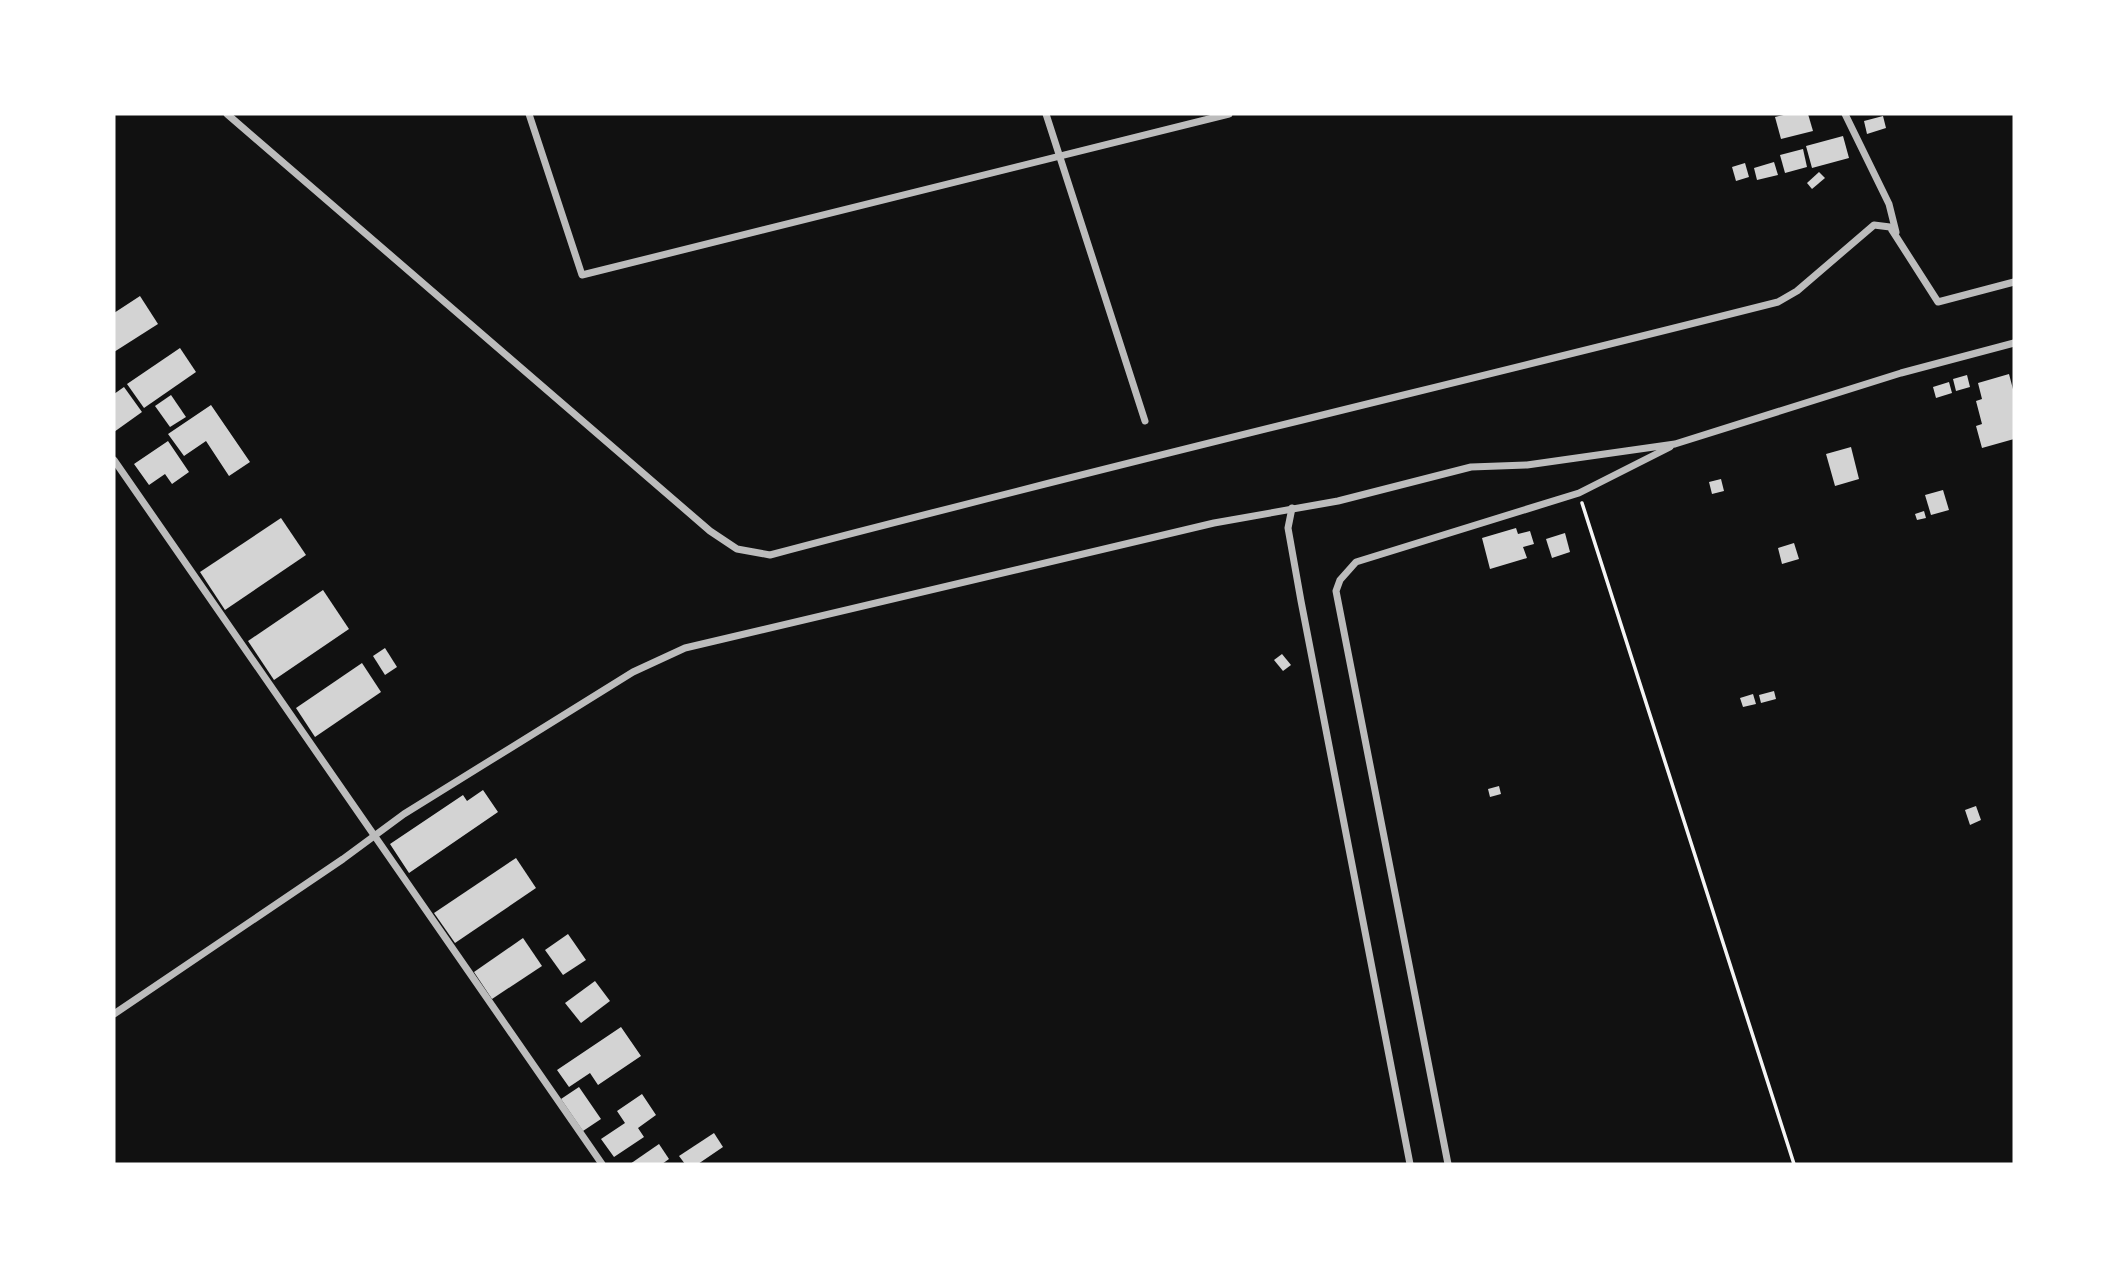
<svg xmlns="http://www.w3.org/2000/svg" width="2128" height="1278" viewBox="0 0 2128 1278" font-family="'Space Grotesk',sans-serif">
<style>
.building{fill:#d3d3d3}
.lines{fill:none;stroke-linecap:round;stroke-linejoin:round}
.path{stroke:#f5f5f5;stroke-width:3.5}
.minor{stroke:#bcbcbc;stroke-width:7}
</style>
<rect width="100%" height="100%" fill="#111"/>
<!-- building -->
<g class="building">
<path d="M1788 114H1808L1813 131 1781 139 1775 117Z"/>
<path d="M1883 116 1886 128 1867 134 1864 121Z"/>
<path d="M1843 136 1849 158 1812 168 1806 146Z"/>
<path d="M1803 149 1807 167 1785 173 1780 155Z"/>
<path d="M1774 162 1778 175 1757 180 1754 168Z"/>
<path d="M1745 163 1749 177 1736 181 1732 167Z"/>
<path d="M1819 172 1825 178 1812 189 1807 183Z"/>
<path d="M140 296 158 324 114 352V313Z"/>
<path d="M180 348 196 372 144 408 127 384Z"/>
<path d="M2009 374 2014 393V439L1982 448 1976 426 1982 424 1976 401 1982 399 1978 383Z"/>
<path d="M1967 375 1970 387 1956 391 1953 379Z"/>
<path d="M1949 382 1952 393 1936 398 1933 387Z"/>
<path d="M124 387 142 412 114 432V394Z"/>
<path d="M171 395 186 417 170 427 155 406Z"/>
<path d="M211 405 250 462 229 476 206 441 184 456 168 434Z"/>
<path d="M168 441 189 472 172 484 165 474 149 485 134 464Z"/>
<path d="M1851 447 1859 479 1835 486 1826 454Z"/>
<path d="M1721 479 1724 491 1712 494 1709 482Z"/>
<path d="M1943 490 1949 510 1931 515 1925 495Z"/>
<path d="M1924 511 1926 518 1917 520 1915 514Z"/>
<path d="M281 518 306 555 225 610 200 572Z"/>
<path d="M1516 528 1518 534 1530 531 1534 544 1523 547 1527 558 1490 569 1482 538Z"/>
<path d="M1565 533 1570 552 1552 558 1546 539Z"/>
<path d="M1794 543 1799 559 1782 564 1778 548Z"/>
<path d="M323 590 349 629 274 680 248 641Z"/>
<path d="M385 648 397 667 385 675 373 656Z"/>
<path d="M1282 654 1291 665 1283 671 1274 660Z"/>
<path d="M362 663 381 692 315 737 296 708Z"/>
<path d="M1774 691 1776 699 1761 703 1759 695Z"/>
<path d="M1753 694 1756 704 1743 707 1740 698Z"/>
<path d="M1499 786 1501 794 1490 797 1488 789Z"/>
<path d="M483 790 498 812 409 873 390 844 463 795 467 801Z"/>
<path d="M1976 806 1981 820 1970 825 1965 810Z"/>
<path d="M516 858 536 888 455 943 434 913Z"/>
<path d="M568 934 586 960 563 975 545 950Z"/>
<path d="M523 938 542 966 492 999 474 972Z"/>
<path d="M595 981 610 1001 581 1023 565 1003Z"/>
<path d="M621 1027 641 1056 598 1085 590 1073 569 1087 557 1070Z"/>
<path d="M579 1087 601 1119 583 1131 561 1099Z"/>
<path d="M642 1094 656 1115 638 1128 644 1137 614 1157 601 1139 625 1123 617 1111Z"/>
<path d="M714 1133 723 1147 698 1164H685L679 1156Z"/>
<path d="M659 1144 669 1159 662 1164H630Z"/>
</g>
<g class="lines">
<!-- path -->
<path class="path" d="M1582 503 1794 1164"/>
<!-- minor -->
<g class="minor">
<path d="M227 114 710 531 737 549 770 555C1105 466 1442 387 1778 302L1797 291 1874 225 1890 227 1938 302 2014 282"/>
<path d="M529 114 582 275 1229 114"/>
<path d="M1046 114 1145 421"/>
<path d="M1845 114 1889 204 1896 232"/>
<path d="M114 460 602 1164"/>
<path d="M1292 508 1288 528 1301 601 1410 1164"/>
<path d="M114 1014 343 859 404 814 633 672 685 648 1214 523 1338 501 1471 467 1527 465 1675 444 1901 373 2014 343"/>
<path d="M1448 1164 1336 591 1340 580 1356 562 1579 493 1670 447"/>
</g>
</g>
<!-- border -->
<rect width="2128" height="1278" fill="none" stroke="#ffffff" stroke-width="231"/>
</svg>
